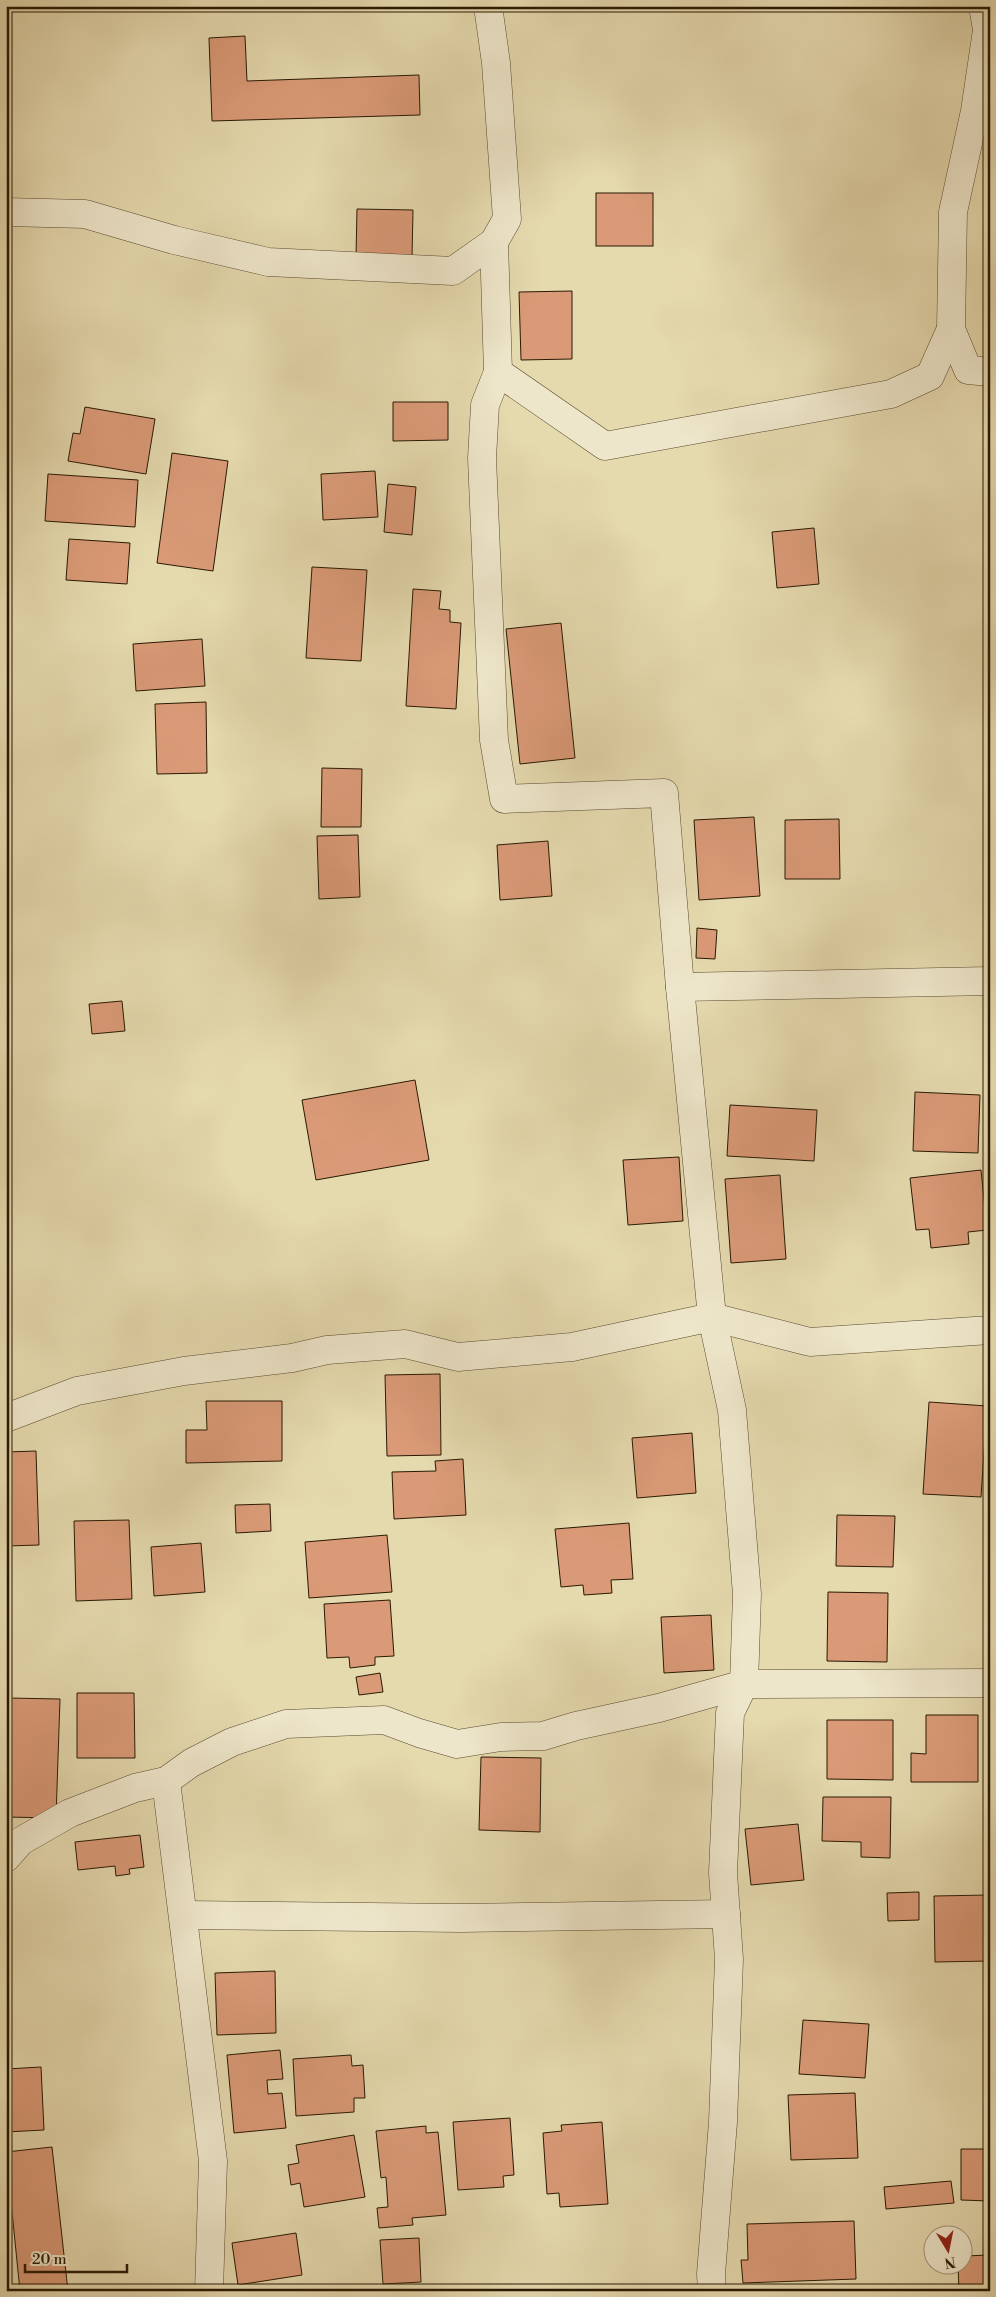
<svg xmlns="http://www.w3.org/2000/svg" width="996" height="2297" viewBox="0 0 996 2297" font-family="'Libre Bodoni',serif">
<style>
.building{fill:#da9a77;stroke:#291902}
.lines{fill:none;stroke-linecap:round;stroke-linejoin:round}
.minor-casing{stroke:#58492d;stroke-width:29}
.minor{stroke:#eee6ca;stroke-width:28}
</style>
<rect width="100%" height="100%" fill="#e5d9ae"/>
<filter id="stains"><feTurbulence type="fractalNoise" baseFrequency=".004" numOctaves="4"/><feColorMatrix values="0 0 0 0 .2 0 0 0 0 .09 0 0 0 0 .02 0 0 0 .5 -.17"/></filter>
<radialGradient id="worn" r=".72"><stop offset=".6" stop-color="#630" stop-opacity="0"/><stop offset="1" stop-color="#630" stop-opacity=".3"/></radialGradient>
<!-- building -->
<g class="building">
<path d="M245 36 247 81 419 75 420 115 212 121 209 38Z"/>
<rect x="596" y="193" width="57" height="53"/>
<path d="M357 209 413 210 412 258 356 256Z"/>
<path d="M572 291V359L521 360 519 292Z"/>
<path d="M393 402H448V440L393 441Z"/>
<path d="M85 407 155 419 146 474 68 461 73 433 80 434Z"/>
<path d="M172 453 228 461 213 571 157 563Z"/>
<path d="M375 471 378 517 323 520 321 474Z"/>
<path d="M48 474 138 480 135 527 45 521Z"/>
<path d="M388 484 416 487 412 535 384 532Z"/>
<path d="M814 528 819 584 777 588 772 532Z"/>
<path d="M69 539 130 543 127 584 66 580Z"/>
<path d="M312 567 367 570 361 661 306 658Z"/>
<path d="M413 589 441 591 439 609 450 610V622L461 623 456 709 406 706Z"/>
<path d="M561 623 575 758 520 764 506 629Z"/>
<path d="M202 639 205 686 136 691 133 644Z"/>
<path d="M206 702 207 773 157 774 155 704Z"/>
<path d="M322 768 362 769 361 827H321Z"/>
<path d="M754 817 760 896 699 900 694 820Z"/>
<path d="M839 819 840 879H785V820Z"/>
<path d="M358 835 360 897 319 899 317 836Z"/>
<path d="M548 841 552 896 500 900 497 845Z"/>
<path d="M697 928 717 930 715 959 696 958Z"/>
<path d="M122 1001 125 1031 92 1034 89 1004Z"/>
<path d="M415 1080 429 1160 316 1180 302 1100Z"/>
<path d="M915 1092 980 1095 978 1153 913 1151Z"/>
<path d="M730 1105 817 1110 814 1161 727 1156Z"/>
<path d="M679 1157 683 1221 628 1225 623 1160Z"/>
<path d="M981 1170 987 1230 968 1232 969 1244 931 1248 929 1229 916 1230 910 1178Z"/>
<path d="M780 1175 786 1259 731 1263 725 1179Z"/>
<path d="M440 1374 441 1455 387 1456 385 1375Z"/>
<path d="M206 1401H282V1461L186 1463V1430H207Z"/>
<path d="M929 1402 987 1406 981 1497 923 1494Z"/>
<path d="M692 1433 696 1493 637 1498 632 1438Z"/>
<path d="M36 1451 39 1545 6 1546V1452Z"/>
<path d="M463 1459 466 1515 394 1519 392 1472 436 1471 435 1461Z"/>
<path d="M270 1504 271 1531 236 1533 235 1505Z"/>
<path d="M837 1515 895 1516 893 1567 836 1566Z"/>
<path d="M129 1520 132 1599 76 1601 74 1521Z"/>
<path d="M629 1523 633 1579 611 1580 612 1593 584 1595 583 1585 561 1587 555 1529Z"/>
<path d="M387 1535 392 1592 309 1598 305 1542Z"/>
<path d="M201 1543 205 1592 154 1596 151 1547Z"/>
<path d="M828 1592 888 1593 887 1662 827 1661Z"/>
<path d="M390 1600 394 1656 375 1657V1665L350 1668 349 1657 327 1658 324 1604Z"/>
<path d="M711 1615 714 1670 664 1673 661 1617Z"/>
<path d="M380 1673 383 1692 359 1695 356 1677Z"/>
<path d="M77 1693H134L135 1758H77Z"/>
<path d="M8 1698 60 1699 56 1818 6 1817Z"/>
<path d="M926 1715H978V1782H911V1753L926 1754Z"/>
<path d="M827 1720H893V1780L827 1779Z"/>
<path d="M481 1757 541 1758 540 1832 479 1830Z"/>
<path d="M823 1797H891L890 1858 861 1857V1842L822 1841Z"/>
<path d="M798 1824 804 1880 751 1885 745 1829Z"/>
<path d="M140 1835 144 1867 129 1869 130 1874 116 1876 115 1866 78 1870 75 1842Z"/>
<path d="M919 1892V1920L888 1921 887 1893Z"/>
<path d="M990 1895V1961L935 1962 934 1896Z"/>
<path d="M275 1971 276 2033 217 2035 215 1973Z"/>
<path d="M803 2020 869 2024 865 2078 799 2074Z"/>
<path d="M280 2050 283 2079 267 2080 268 2094 282 2093 286 2128 234 2133 227 2055Z"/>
<path d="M351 2055 352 2066 363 2065 365 2098H354V2112L296 2116 293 2059Z"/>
<path d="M41 2067 44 2130 6 2132V2069Z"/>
<path d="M855 2093 858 2158 791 2160 788 2095Z"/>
<path d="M510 2118 514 2175 503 2176 504 2187 458 2190 453 2122Z"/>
<path d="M602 2122 608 2204 560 2207 559 2193 547 2194 543 2133 562 2131 561 2125Z"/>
<path d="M426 2126V2133L438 2132 446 2215 412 2218 413 2225 379 2228 377 2208 388 2207 386 2177 381 2178 376 2131Z"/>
<path d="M354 2135 365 2197 304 2207 300 2183 291 2185 288 2165 299 2163 296 2145Z"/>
<path d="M52 2147 68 2291H20L6 2152Z"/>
<path d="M961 2149H990V2201L961 2200Z"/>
<path d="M951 2181 954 2203 886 2209 884 2187Z"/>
<path d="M854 2221 856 2279 743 2283 741 2260H748L747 2224Z"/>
<path d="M296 2233 302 2275 238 2285 232 2243Z"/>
<path d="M419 2238 421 2282 383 2284 380 2240Z"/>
<path d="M990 2255V2291H959L958 2264H964V2256Z"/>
<path d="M798 2287 857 2288V2291H798Z"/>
</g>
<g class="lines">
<!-- minor casing -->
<g class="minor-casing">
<g id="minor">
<path d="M983 6 987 30 975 111 953 212 951 329 968 370 990 372"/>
<path d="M6 212 85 214 174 240 268 262 453 271 494 242 507 219 496 63 488 6"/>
<path d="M494 242 498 372 605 446 891 394 930 376 951 329"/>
<path d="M498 372 485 405 482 458 494 740 504 799 664 793 680 987 712 1317 810 1342 990 1330"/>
<path d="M680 987 990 981"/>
<path d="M6 1418 77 1391 184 1371 292 1358 327 1350 405 1344 458 1357 572 1347 712 1317 732 1410 747 1594 744 1684 659 1708 576 1726 543 1736 501 1737 457 1744 419 1733 384 1720 286 1724 232 1742 191 1763 166 1781 135 1788 70 1813 21 1841 6 1858"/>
<path d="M166 1781 213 2161 209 2291"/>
<path d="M184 1915 461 1918 726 1914"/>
<path d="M712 2291 711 2274 723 2122 729 1959 723 1873 730 1713 744 1684 990 1683"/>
</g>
</g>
<!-- minor -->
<use href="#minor" class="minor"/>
</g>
<!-- margin -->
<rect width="996" height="2297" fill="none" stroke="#e5d9ae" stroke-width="25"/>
<rect x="8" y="8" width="981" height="2282" fill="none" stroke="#291902" stroke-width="2.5"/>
<rect x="12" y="12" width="971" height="2272" fill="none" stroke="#291902"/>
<!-- north arrow -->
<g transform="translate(948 2250) rotate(170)"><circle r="24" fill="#eee6ca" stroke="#9f947a"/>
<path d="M0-4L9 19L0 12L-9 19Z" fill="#8f2418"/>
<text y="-8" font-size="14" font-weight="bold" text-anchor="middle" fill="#291902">N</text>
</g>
<!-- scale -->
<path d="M25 2264v8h102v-8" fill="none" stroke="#291902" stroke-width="2.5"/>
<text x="32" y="2264" font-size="15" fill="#291902" stroke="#eee6ca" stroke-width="4" paint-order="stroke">20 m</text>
<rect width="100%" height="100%" filter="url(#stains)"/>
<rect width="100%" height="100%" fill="url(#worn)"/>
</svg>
